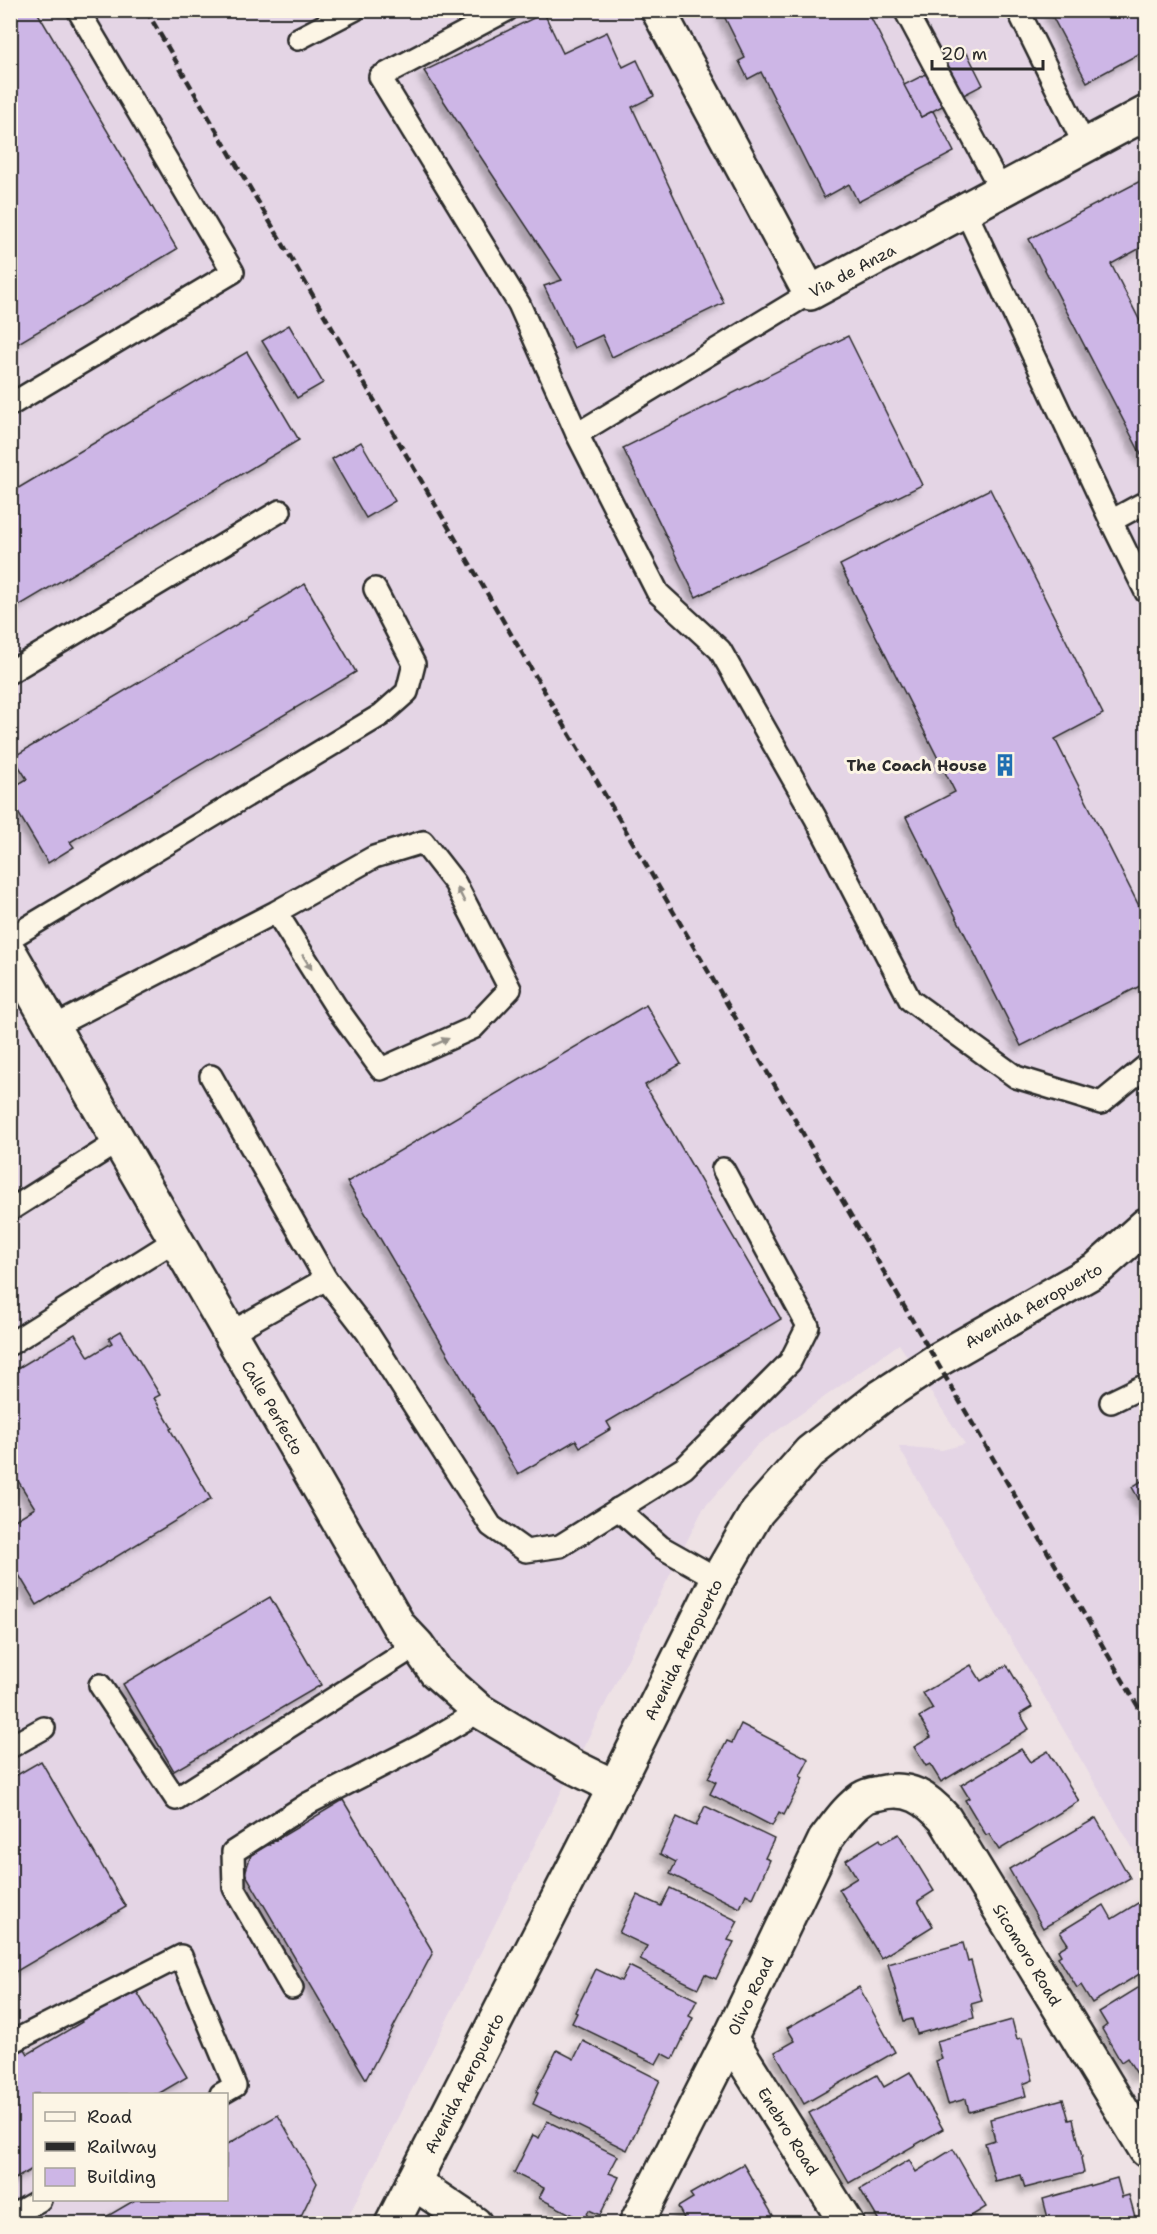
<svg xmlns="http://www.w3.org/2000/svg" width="1157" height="2234" viewBox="0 0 1157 2234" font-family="'Shantell Sans',sans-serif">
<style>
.built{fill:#e4d5e5;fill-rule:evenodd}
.building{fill:#cdb6e6;stroke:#2b2b2b;stroke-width:1.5;filter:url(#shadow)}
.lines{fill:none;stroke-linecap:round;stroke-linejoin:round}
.lane-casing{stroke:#2b2b2b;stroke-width:26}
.street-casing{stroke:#2b2b2b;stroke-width:38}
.secondary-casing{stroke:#2b2b2b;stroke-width:38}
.lane{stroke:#fcf5e5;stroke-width:21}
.street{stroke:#fcf5e5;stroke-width:33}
.secondary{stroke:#fcf5e5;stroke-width:33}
.rail{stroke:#2b2b2b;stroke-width:4.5;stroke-dasharray:9 4.5;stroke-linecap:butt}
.oneway{fill:#949088}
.labels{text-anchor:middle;stroke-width:6;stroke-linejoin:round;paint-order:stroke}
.street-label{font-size:16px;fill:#2b2b2b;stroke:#fcf5e5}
.poi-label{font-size:16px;font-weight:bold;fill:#2b2b2b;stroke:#fcf5e5;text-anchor:end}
</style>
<defs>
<filter id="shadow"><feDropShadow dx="-5.5" dy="5.5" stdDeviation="3" flood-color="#0004"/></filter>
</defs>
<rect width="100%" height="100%" fill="#eee2e5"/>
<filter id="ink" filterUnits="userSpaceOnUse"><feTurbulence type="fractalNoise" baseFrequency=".0167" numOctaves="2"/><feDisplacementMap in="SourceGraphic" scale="12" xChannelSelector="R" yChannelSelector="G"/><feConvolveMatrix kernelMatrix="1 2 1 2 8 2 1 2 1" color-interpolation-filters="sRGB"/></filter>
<g filter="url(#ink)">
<!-- built -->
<path class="built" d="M11 11H1146V1871L898 1446 942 1450 965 1444 899 1344 757 1445 703 1509 345 2223 11 2224ZM34 2094H226V2200H34Z"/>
<!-- building -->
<g class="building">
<path d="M10 10H36L177 249 10 348Z"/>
<path d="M721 10H867L921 117 933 111 954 152 858 202 849 184 824 198 761 72 748 79 739 61 745 58Z"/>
<path d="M1053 10H1146V50L1087 82 1050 12Z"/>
<path d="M544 13 563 53 607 32 623 67 637 60 654 96 632 107 724 303 612 357 602 335 574 348 544 286 562 280 424 71Z"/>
<path d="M967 53 983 85 921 117 904 85Z"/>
<path d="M1146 178V245L1111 264 1146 333V459L1144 460 1029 239Z"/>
<path d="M289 325 323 383 297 398 262 341Z"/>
<path d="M848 336 922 485 696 597 623 448Z"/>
<path d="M247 352 299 440 10 611V493Z"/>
<path d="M361 442 395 501 366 518 332 459Z"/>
<path d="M990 489 1103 714 1055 739 1146 920V983L1021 1046 906 817 955 792 840 565Z"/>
<path d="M305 584 356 672 70 842 74 847 48 863 10 799V789L27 779 13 757Z"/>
<path d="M646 1005 681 1064 645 1085 781 1319 607 1422 611 1429 580 1447 576 1440 518 1474 347 1182Z"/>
<path d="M121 1331 160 1395 154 1398 172 1428 170 1429 211 1499 37 1605 10 1560V1523L35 1508 10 1468V1373L75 1334 89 1357 112 1343 109 1338Z"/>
<path d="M1146 1478V1512L1132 1487Z"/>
<path d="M270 1597 321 1685 174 1771 123 1684Z"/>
<path d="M971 1665 981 1681 1007 1665 1032 1707 1020 1714 1029 1729 941 1782 930 1764 926 1766 914 1747 931 1737 919 1717 933 1709 923 1693Z"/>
<path d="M741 1724 809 1759 800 1776 803 1778 784 1815 779 1812 772 1826 710 1794 716 1782 708 1778 727 1741 732 1743Z"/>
<path d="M1021 1749 1030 1762 1048 1751 1079 1801 999 1850 989 1834 986 1835 965 1800 969 1798 961 1785Z"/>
<path d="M41 1761 126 1907 10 1975V1779Z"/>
<path d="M343 1800 433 1952 366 2079 245 1873 251 1855Z"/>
<path d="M705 1806 774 1839 765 1858 770 1860 753 1898 746 1894 740 1908 670 1874 676 1862 660 1854 677 1817 696 1826Z"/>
<path d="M1096 1818 1130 1878 1043 1928 1009 1869Z"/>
<path d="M899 1834 934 1891 918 1901 933 1926 881 1958 839 1889 857 1878 846 1860 880 1839 882 1843Z"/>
<path d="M670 1888 738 1921 728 1940 734 1942 716 1979 705 1974 698 1988 640 1960 647 1946 619 1933 637 1895 661 1906Z"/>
<path d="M1146 1898V1970L1092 2003 1081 1985 1077 1988 1058 1957 1061 1955 1058 1950 1068 1944 1060 1932 1104 1905 1112 1919Z"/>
<path d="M963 1943 968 1962 971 1961 982 2001 971 2004 974 2018 917 2034 912 2019 904 2021 888 1964Z"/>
<path d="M629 1966 697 2000 689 2016 693 2018 673 2059 662 2053 656 2064 572 2023 577 2013 575 2012 596 1969 621 1981Z"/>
<path d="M1146 1983V2072L1139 2077 1127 2058 1121 2062 1102 2029 1107 2025 1099 2012Z"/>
<path d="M859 1987 895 2052 804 2104 775 2052 795 2041 787 2028Z"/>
<path d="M136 1990 187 2077 158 2094H34V2168L10 2182V2057L25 2049 28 2054 82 2022 79 2017 106 2001 109 2006Z"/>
<path d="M1012 2020 1017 2039 1022 2038 1033 2080 1023 2084 1026 2096 969 2112 966 2099 948 2104 936 2061 942 2059 937 2041Z"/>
<path d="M583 2041 660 2080 627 2150 533 2104 538 2093 536 2092 557 2050 574 2059Z"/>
<path d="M910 2072 943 2129 849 2183 809 2113 877 2075 884 2087Z"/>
<path d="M1063 2099 1069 2120 1073 2119 1082 2157 1081 2158 1084 2173 1025 2188 1021 2175 995 2181 985 2143 995 2140 990 2119Z"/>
<path d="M278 2115 317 2183 297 2224H94L135 2200H226V2145Z"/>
<path d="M547 2121 618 2156 609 2173 619 2177 600 2215 589 2210 584 2221 539 2198 544 2188 514 2173 533 2135 539 2138Z"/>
<path d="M953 2149 986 2207 958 2224H874L878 2219 860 2189 909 2160 916 2172Z"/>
<path d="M743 2164 778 2224H687L678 2207 693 2198 690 2194Z"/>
<path d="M1117 2178 1122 2197 1129 2195 1137 2224H1028L1048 2218 1043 2199Z"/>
</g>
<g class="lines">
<!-- lane casing -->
<g class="lane-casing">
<g id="lane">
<path d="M507 10 380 77 519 304 577 434"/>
<path d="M905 10 1001 190"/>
<path d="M1018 10 1085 146"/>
<path d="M298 39 354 10"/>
<path d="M965 210 1111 521 1146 502"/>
<path d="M810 293 577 434 658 593 720 650 815 817 910 1000 1016 1077 1101 1103 1146 1066"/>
<path d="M10 405 233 272 78 10"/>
<path d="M1111 521 1146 592"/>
<path d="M10 672 280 511"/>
<path d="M10 938 381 715 407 692 414 664 375 589"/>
<path d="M53 1027 276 912 374 857 423 842 455 883 510 989 473 1028 381 1069 336 1007 276 912"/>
<path d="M211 1076 326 1279"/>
<path d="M10 1210 119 1141"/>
<path d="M230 1333 326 1279 367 1332 491 1526 526 1551 560 1546 684 1468 790 1362 808 1326 723 1169"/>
<path d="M10 1344 177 1239"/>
<path d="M1111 1402 1146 1385"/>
<path d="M618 1509 661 1547 718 1579"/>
<path d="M100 1685 176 1799 417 1645"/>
<path d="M10 1747 44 1728"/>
<path d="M292 1988 234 1888 233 1852 309 1803 422 1745 480 1711"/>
<path d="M10 2043 181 1956 235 2086 221 2094"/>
<path d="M10 2217 40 2200"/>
</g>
</g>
<!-- street casing -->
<g class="street-casing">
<g id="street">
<path id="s1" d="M658 10 810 293 1146 113"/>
<path id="s2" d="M10 953 399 1626 417 1645 436 1672 480 1711 572 1766 615 1787"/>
<path id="s3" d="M730 2038 847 2224"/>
<path d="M413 2182 475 2224"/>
<path id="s4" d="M636 2224 730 2038 825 1840C837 1825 847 1809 863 1798 867 1795 874 1794 880 1793 910 1786 926 1798 945 1819L1146 2150"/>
</g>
</g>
<!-- secondary casing -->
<g class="secondary-casing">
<g id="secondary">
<path id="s5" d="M392 2224 615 1787 718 1579 757 1512 810 1452 879 1398 936 1361 1097 1269 1146 1225"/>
</g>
</g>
<!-- lane -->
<use href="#lane" class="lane"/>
<!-- street -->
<use href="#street" class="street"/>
<!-- secondary -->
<use href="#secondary" class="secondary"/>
<!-- rail -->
<path class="rail" d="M146 10 1146 1720"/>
</g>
<!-- one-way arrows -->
<defs><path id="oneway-solid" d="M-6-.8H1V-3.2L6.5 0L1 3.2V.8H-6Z" transform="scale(1.5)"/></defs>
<g class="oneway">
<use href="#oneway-solid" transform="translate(461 895) rotate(-117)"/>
<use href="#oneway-solid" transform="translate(307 962) rotate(57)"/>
<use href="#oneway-solid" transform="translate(441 1042) rotate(-24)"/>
</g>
</g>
<!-- icons -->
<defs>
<g id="building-bare" transform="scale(1.8)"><path d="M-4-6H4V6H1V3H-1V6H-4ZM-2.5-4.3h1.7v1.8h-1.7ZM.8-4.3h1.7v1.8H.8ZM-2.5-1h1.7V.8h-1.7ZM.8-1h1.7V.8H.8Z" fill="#1f6fb2" stroke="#fcf5e5" stroke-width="2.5" paint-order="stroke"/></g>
</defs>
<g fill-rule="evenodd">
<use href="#building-bare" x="1005" y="765"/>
</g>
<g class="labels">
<!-- street labels -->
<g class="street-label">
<text dy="6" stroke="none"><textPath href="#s1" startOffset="369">Via de Anza</textPath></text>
<text dy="6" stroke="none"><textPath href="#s5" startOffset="1148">Avenida Aeropuerto</textPath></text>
<text dy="6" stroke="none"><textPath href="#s2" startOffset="525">Calle Perfecto</textPath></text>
<text dy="6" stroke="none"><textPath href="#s5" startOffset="644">Avenida Aeropuerto</textPath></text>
<text dy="6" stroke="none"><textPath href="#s4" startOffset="736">Sicomoro Road</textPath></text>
<text dy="6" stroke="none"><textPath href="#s4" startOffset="255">Olivo Road</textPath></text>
<text dy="6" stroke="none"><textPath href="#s5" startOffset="158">Avenida Aeropuerto</textPath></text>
<text dy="6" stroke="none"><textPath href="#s3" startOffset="110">Enebro Road</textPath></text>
</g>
<!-- poi labels -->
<g class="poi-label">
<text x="987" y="771">The Coach House</text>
</g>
</g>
<!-- margin -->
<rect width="1157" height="2234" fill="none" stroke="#fcf5e5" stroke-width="36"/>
<rect x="18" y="18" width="1121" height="2198" fill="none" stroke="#2b2b2b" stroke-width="2" filter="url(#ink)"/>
<!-- legend -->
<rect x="33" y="2093" width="195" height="108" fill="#fcf5e5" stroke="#a8a49b" stroke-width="1.5"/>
<rect x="45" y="2112" width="30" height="9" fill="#fcf5e5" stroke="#a8a49b" stroke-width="1.5"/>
<text x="87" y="2123" font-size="18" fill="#2b2b2b">Road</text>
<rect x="45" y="2142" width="30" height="9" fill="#2b2b2b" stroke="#a8a49b" stroke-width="1.5"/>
<text x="87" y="2153" font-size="18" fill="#2b2b2b">Railway</text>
<rect x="45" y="2168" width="30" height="18" fill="#cdb6e6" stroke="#a8a49b" stroke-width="1.5"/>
<text x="87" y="2183" font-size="18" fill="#2b2b2b">Building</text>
<!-- scale -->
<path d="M932 60v9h111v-9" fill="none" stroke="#2b2b2b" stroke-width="3"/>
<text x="941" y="60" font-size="18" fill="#2b2b2b" stroke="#fcf5e5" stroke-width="4.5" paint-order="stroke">20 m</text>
</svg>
